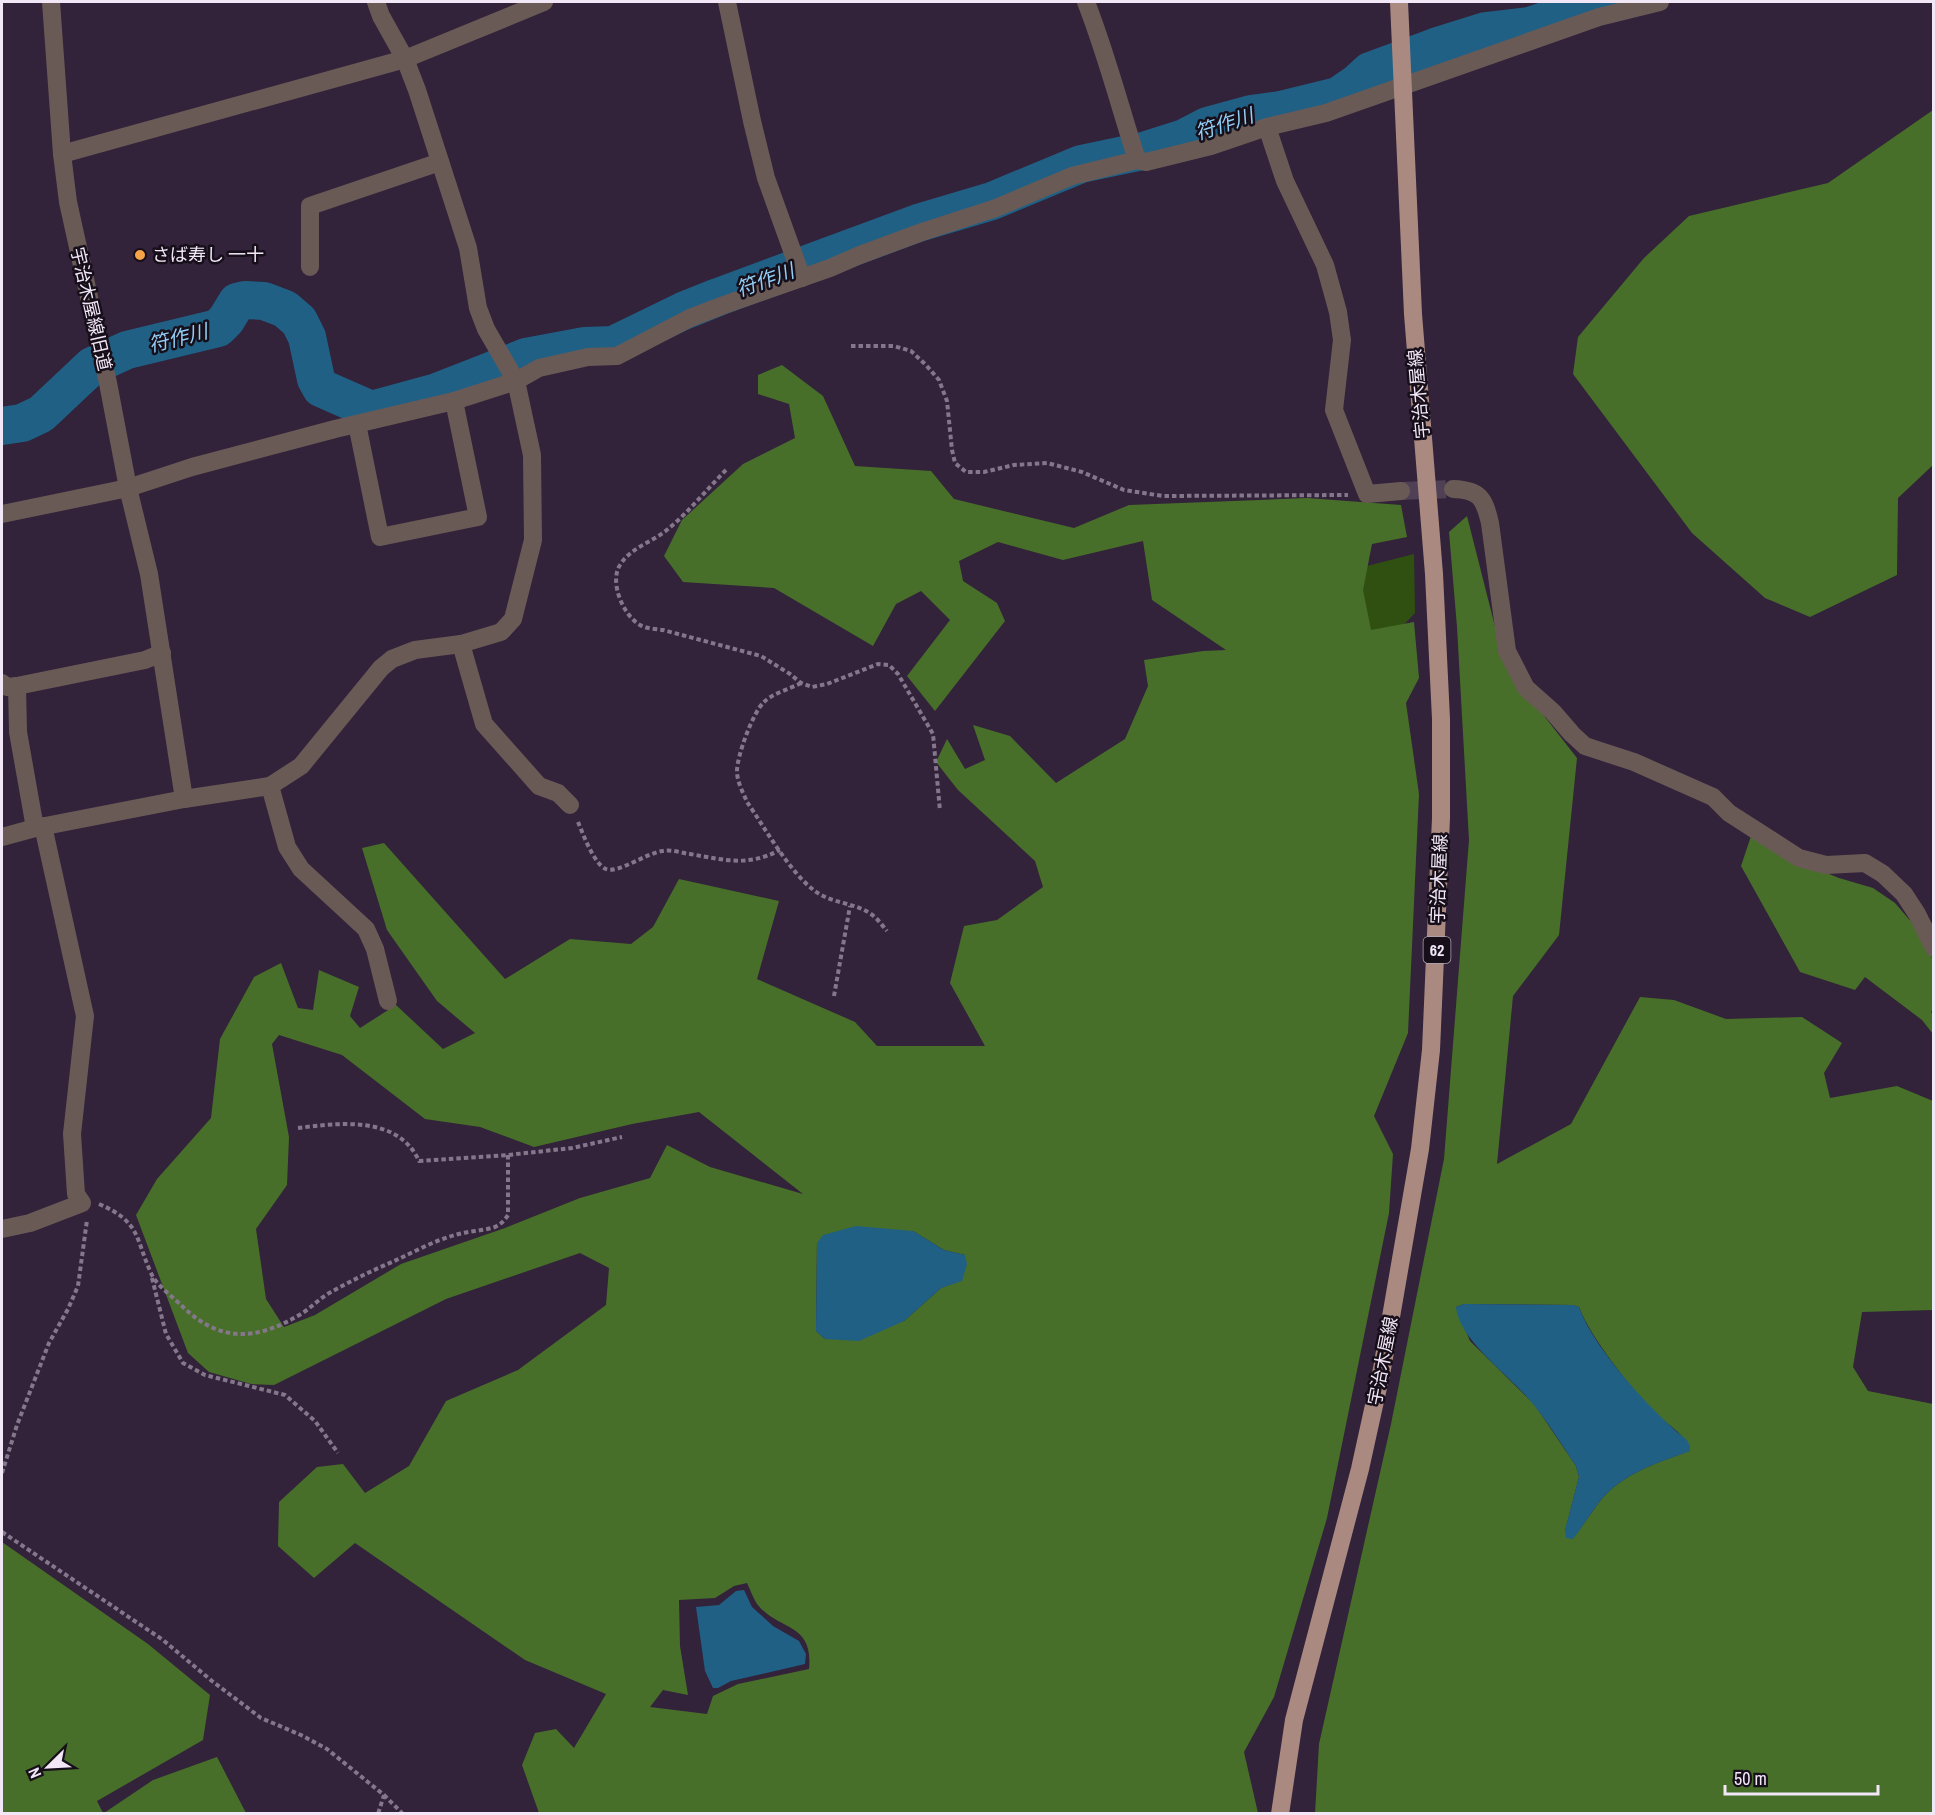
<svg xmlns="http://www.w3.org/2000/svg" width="1935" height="1815" viewBox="0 0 1935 1815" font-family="'Archivo Narrow','Noto Sans JP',sans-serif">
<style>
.green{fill:#305012}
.forest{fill:#486f29;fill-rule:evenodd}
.water{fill:#216085}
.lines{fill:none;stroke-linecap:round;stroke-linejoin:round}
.river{stroke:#216085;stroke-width:38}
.street-tunnel{stroke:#4f4056;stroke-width:18;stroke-dasharray:18 9;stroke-linecap:butt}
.path{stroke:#85778b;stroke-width:4;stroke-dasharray:4.5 3;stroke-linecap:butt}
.street{stroke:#6a5a56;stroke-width:18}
.primary{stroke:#aa8a80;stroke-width:18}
.poi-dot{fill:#f6a247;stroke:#160f1a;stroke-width:2}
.labels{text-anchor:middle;stroke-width:5;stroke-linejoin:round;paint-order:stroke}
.shield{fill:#160f1a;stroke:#b0a6b5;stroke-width:1.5}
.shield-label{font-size:16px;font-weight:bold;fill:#f2e7f7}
.poi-label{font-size:18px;fill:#f2e7f7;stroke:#160f1a;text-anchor:start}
.street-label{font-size:18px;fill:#f2e7f7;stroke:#160f1a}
.water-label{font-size:20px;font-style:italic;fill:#93cef6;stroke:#160f1a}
</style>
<rect width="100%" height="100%" fill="#32223a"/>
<!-- green -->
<path class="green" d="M1414 554 1415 613 1372 658 1355 569Z"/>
<!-- forest -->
<g class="forest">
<path d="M1933 110V465L1898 498 1897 575 1810 617 1765 598 1692 533 1573 374 1578 337 1644 258 1689 216 1828 183Z"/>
<path d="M782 365 823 396 855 466 931 471 954 499 1074 528 1129 505 1307 498 1401 505 1407 537 1372 544 1363 590 1371 630 1414 622 1419 678 1406 703 1419 794 1408 1033 1374 1116 1393 1154 1389 1213 1327 1518 1274 1697 1244 1752 1258 1813H539L522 1765 535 1733 556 1729 574 1748 606 1694 525 1660 355 1543 314 1578 278 1546 279 1502 317 1467 343 1464 365 1493 409 1466 446 1401 518 1370 606 1305 609 1268 580 1253 446 1299 274 1385 251 1384 209 1372 188 1353 136 1215 157 1179 211 1118 220 1039 254 977 281 963 298 1008 313 1010 319 970 359 987 350 1016 360 1028 396 1005 443 1049 475 1033 437 1001 387 930 362 848 384 843 505 979 570 939 631 944 653 927 679 879 779 901 757 979 855 1022 877 1046H985L950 983 964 926 997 920 1043 887 1035 861 958 790 936 762 947 739 965 769 985 760 973 725 1010 736 1056 783 1125 739 1148 686 1144 660 1203 651 1226 650 1152 600 1143 541 1063 560 998 542 959 561 963 581 997 603 1005 621 935 711 907 676 950 620 921 591 896 604 873 646 774 588 683 582 664 556 682 520 743 464 795 438 789 404 758 394V375ZM279 1035 342 1055 425 1119 480 1127 534 1147 632 1124 699 1112 803 1194 710 1167 667 1145 650 1178 580 1198 505 1228 401 1264 315 1315 284 1327 266 1299 256 1229 287 1185 289 1137 272 1044ZM913 1231 944 1250 965 1255 962 1280 941 1288 904 1321 825 1339 816 1331 817 1243ZM747 1583C750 1589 753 1598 757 1604 778 1631 814 1622 809 1669L738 1684 713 1696 707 1714 650 1707 663 1690 688 1695 680 1646 679 1600 715 1598 734 1586Z"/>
<path d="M1467 516 1505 666 1577 758 1559 935 1513 996 1497 1164 1571 1124 1640 997 1674 1000 1726 1019 1802 1017 1842 1043 1824 1073 1830 1098 1897 1086 1933 1101V1310L1862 1312 1853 1367 1868 1391 1933 1404V1813L1315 1814 1319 1744 1391 1424 1444 1159 1469 840 1457 627 1449 532ZM1464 1304 1573 1305 1579 1307C1590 1337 1631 1388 1654 1412 1667 1425 1686 1433 1689 1451 1657 1463 1623 1473 1600 1501 1591 1513 1582 1527 1572 1539L1565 1531 1579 1477 1576 1466 1534 1404 1470 1341 1456 1307Z"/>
<path d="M1751 836 1779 854 1839 878 1873 888 1895 903 1926 939 1933 962V1008L1931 1012 1933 1015V1034L1922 1020 1865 977 1855 990 1800 972 1741 866Z"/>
<path d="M2 1542 148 1644 210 1695 203 1740 97 1801 103 1813H2Z"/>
<path d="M217 1757 246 1813H104L153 1780Z"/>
</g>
<!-- water -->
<g class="water">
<path d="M856 1226 913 1231 944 1250 965 1255 967 1264 962 1281 941 1288 904 1321 859 1341 825 1339 816 1331 817 1243 823 1235Z"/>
<path d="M1464 1304 1573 1305 1579 1307C1593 1348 1653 1413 1687 1440L1690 1446V1451C1657 1463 1623 1473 1600 1501 1591 1513 1582 1527 1573 1539L1566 1538 1565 1530 1579 1477 1576 1466C1562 1445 1549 1424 1533 1404 1512 1377 1459 1341 1456 1307Z"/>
<path d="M744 1590 752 1607 773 1626 799 1641 806 1654 805 1664 731 1681 718 1688H713L705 1671 696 1607 719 1605 736 1591Z"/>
</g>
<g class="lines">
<!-- river -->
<path class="river" d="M2 426 22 423 41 414 92 366 127 350 218 328 226 320 237 302 245 300 264 301 285 309 299 321 307 337 316 379 321 388 371 410 437 392 526 357 585 346 613 345 683 311 718 297 918 223 992 201 1081 164 1143 151 1184 138 1207 126 1251 114 1281 110 1338 96 1357 83 1370 71 1435 47 1486 31 1529 26 1602 2"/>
<!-- street-tunnel -->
<path class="street-tunnel" d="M1401 491 1453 489"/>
<!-- path -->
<g class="path">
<path d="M851 346H894L911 351 926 365 939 380 947 401 952 450 955 463 966 472H984L1014 465 1047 463 1082 472 1124 490 1163 496 1348 495"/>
<path d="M726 470C707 489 689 512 668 529 653 542 631 547 620 565 609 582 623 615 640 625 647 629 656 629 663 630L761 656 790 674 801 683 812 687 827 684 878 664 889 665 898 674 933 734 940 811"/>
<path d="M801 683C790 689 773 693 764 702 753 712 737 756 737 771 737 782 743 792 747 802 765 828 790 873 815 891 832 904 854 902 871 914 877 918 882 925 887 931"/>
<path d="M578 822C583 834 594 864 606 869 617 874 647 853 662 851 671 849 681 853 690 854 725 860 747 867 780 850"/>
<path d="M834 996 850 906"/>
<path d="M298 1128C339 1123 398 1115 419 1161L508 1155 572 1148 622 1137"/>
<path d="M99 1204C141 1222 135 1238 151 1273 156 1285 173 1297 182 1306 221 1344 258 1340 301 1314 312 1307 320 1298 331 1292 351 1281 371 1271 392 1262 412 1253 433 1241 455 1235 468 1231 482 1231 495 1227 501 1224 504 1221 508 1215V1155"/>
<path d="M152 1278 166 1334 183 1363 205 1375 285 1395 315 1421 338 1453"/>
<path d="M2 1473 17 1425 49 1343 68 1309 78 1286 87 1220"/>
<path d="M2 1532 163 1640 212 1681 261 1718 301 1735 327 1749 384 1795 378 1814"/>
<path d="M384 1795 403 1814"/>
</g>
<!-- street -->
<g class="street">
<path d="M51 2 62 154 68 202 108 383 128 488 149 574 184 799"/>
<path d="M727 2 752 121 766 178 802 278"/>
<path d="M1086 2C1106 53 1120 107 1137 160"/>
<path d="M1267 127 1285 181 1325 265 1338 312 1342 340 1334 410 1367 494 1401 491"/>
<path d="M62 154 405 59 544 2"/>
<path d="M310 267V206L440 162"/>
<path d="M357 424 380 537 478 517 454 401"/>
<path d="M1453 489C1480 490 1484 498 1490 523L1507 651 1526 688 1553 712 1572 734 1585 746 1634 762 1713 797 1729 813 1799 858 1826 865 1865 863 1883 874 1904 894 1917 914 1934 948"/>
<path d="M2 514 128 488 192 467 335 429 454 401 516 381 539 368 588 357 617 356 690 318 724 305 830 268 860 255 922 232 996 208 1072 176 1137 160 1146 162 1211 146 1267 127 1326 113 1599 17 1660 2"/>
<path d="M461 644 484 724 539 786 558 793 570 805"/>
<path d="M2 683 7 687 17 686 145 660 162 653"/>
<path d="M17 686 18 732 35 828"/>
<path d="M270 786 287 847 301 869 366 929 375 949 388 1001"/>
<path d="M2 837 35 828 184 799 270 786 301 766 381 668 392 659 415 650 461 644 501 632 513 619 533 540 532 455 516 381 486 329 478 308 468 248 417 90 405 59 381 16 376 2"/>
<path d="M2 1229 30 1223 82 1203 76 1194 72 1134 85 1016 43 826"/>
</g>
<!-- primary -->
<path class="primary" d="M1280 1814 1294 1720 1360 1469 1382 1369 1420 1149 1431 1050 1441 818V719L1434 574 1413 314 1399 2"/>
</g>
<!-- markers -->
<circle class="poi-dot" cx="140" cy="255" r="6"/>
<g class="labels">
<!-- shield labels -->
<rect class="shield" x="1423.5" y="937" width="27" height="26" rx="4.5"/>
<g class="shield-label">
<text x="1437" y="956">62</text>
</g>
<!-- poi labels -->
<g class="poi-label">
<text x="152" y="261">さば寿し 一十</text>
</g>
<!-- street labels -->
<g class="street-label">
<text transform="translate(91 309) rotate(77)" y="6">宇治木屋線旧道</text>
<text transform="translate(1419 394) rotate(-95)" y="6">宇治木屋線</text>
<text transform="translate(1439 879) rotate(-88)" y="6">宇治木屋線</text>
<text transform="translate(1383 1361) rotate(-79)" y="6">宇治木屋線</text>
</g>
<!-- water labels -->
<g class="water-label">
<text transform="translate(1224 124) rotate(-18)" y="7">符作川</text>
<text transform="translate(765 280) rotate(-20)" y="7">符作川</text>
<text transform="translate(178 338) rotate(-14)" y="7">符作川</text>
</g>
</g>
<!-- border -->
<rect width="1935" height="1815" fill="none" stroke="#f2e7f7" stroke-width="6"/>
<!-- north arrow -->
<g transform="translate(48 1767) rotate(246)" stroke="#160f1a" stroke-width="4.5" paint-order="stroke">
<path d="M0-4.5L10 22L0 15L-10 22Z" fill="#f2e7f7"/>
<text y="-9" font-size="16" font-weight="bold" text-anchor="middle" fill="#f2e7f7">N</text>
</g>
<!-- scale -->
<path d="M1725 1785v9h153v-9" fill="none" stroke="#f2e7f7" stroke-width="3"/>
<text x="1734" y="1785" font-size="18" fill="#f2e7f7" stroke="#160f1a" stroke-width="4.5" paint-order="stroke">50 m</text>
</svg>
